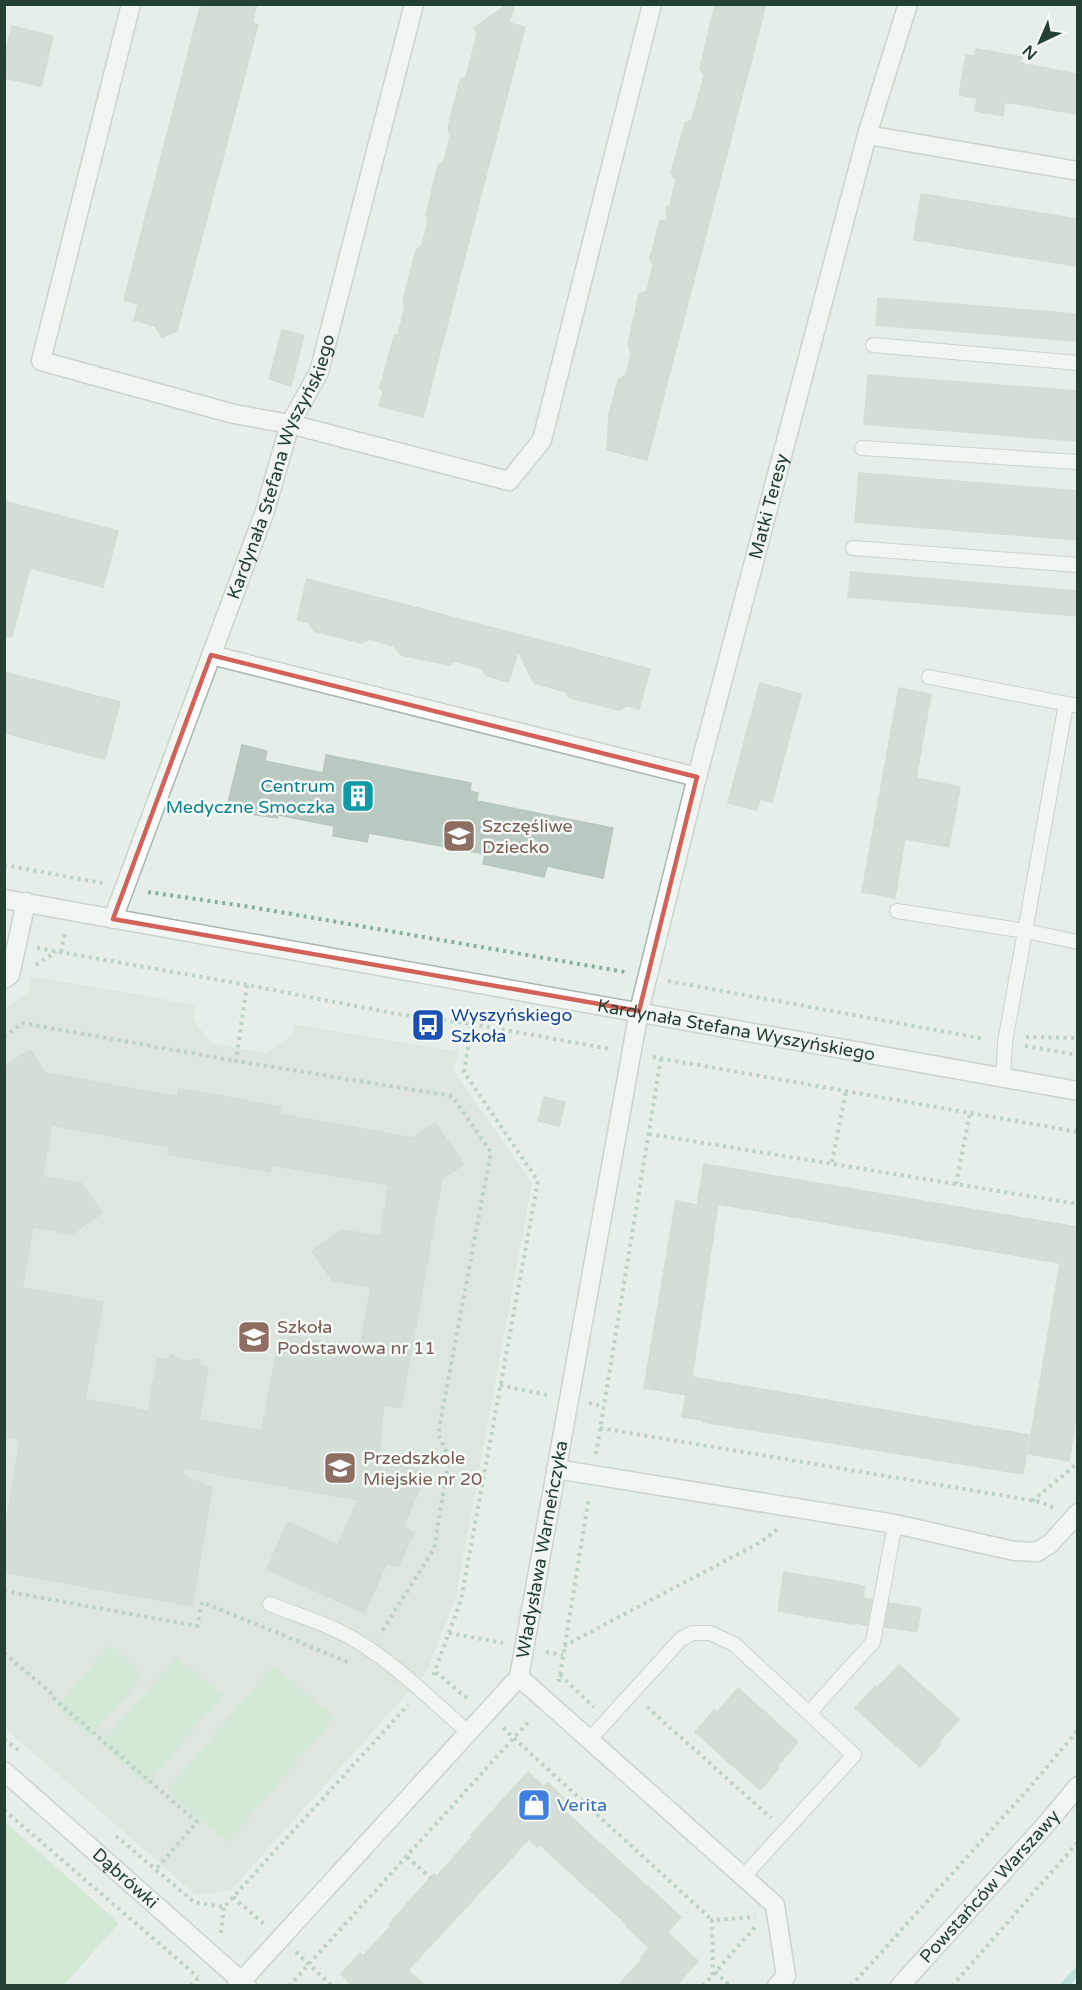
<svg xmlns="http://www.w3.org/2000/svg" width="1082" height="1990" viewBox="0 0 1082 1990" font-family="'Varela Round',sans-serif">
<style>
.built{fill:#d3ded7}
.green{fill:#bfdfc1}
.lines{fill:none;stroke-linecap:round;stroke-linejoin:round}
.stream{stroke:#8ed2cf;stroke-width:8}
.building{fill:#bac9c1;stroke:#b8c8be;stroke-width:1.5;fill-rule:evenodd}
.service-casing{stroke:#a7b6ae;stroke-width:16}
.minor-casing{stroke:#a7b6ae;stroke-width:21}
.tertiary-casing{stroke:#a7b6ae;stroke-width:21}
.path{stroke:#86b29b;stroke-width:4;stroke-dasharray:3 4.5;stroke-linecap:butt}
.service{stroke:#fff;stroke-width:14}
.minor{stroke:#fff;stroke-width:18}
.tertiary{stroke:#fff;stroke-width:18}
.marked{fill:none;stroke:#d2615a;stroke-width:4.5;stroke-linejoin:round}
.labels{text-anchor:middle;stroke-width:5;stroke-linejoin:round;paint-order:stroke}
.street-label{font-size:18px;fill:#244033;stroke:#f6faf7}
.culture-label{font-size:18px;fill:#0d838f;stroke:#f6faf7;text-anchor:end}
.education-label{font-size:18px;fill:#785e54;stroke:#f6faf7;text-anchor:start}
.transit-label{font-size:18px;fill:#164399;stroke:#f6faf7;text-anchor:start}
.shop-label{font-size:18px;fill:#366cbe;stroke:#f6faf7;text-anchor:start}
</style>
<rect width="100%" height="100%" fill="#e5eee8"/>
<!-- built -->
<path class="built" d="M32 976 196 1005 193 1019 211 1043 266 1053 292 1035 295 1024 458 1052 453 1070 532 1183 456 1597 427 1671 231 1890 196 1895 5 1728V1008L28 992Z"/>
<!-- green -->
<g class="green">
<path d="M110 1644 144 1675 90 1737 57 1706Z"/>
<path d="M177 1656 223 1695 147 1784 101 1744Z"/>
<path d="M273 1665 335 1718 228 1843 167 1790Z"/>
<path d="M5 1822 119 1923 64 1985H5Z"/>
</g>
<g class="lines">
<!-- stream -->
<path class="stream" d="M1064 1986 1078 1970"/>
</g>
<!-- building -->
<g class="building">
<path d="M201 4H257L252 23 258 25 177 331 162 337 155 326 134 320 138 304 124 300Z"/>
<path d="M508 4H515L509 23 525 27 423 417 379 406 383 392 380 388 394 336 398 334 402 320 405 306 403 302 416 250 421 246 425 235 428 220 426 216 438 165 444 161 450 136 448 128 460 80 466 77 474 47 477 33 474 28Z"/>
<path d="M715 4H766L647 460 607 450 609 414 618 380 626 375 629 364 631 352 628 345 639 294 647 291 653 265 650 259 660 220 667 221 666 207 670 205 676 180 671 173 685 123 692 120 704 76 700 69Z"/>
<path d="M12 26 53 36 41 86 4 78V56Z"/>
<path d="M976 49 1022 57 1020 63 1077 74V114L1005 102 1003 116 975 111 977 98 959 95 966 55 975 56Z"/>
<path d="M921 194 1077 219V266L914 240Z"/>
<path d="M878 298 1077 314V341L876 325Z"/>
<path d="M282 330 304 335 291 386 269 379Z"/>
<path d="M868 375 1077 391V441L864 424Z"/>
<path d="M859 473 1077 491V540L855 522Z"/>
<path d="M4 501 118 531 103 587 30 568 12 637 4 636Z"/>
<path d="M851 572 1077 591V616L848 597Z"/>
<path d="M307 579 650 669 639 709 627 706 619 710 595 704 570 698 566 692 534 683 518 651 509 682 486 675 481 668 468 665 455 661 449 665 401 655 394 646 370 639 362 643 314 631 309 623 297 620Z"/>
<path d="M4 672 120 702 105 759 4 733Z"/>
<path d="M760 683 801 694 772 802 760 799 757 810 728 803Z"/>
<path d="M899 688 931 694 916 778 960 787 949 847 905 839 895 898 862 892Z"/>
<path d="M242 745 267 751 265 761 323 773 326 755 471 783 470 791 478 793 477 801 613 828 603 878 547 866 544 877 483 864 485 854 369 833 367 842 333 836 334 826 278 815 277 818 245 813V811L227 807Z"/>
<path d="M30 1050 45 1073 178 1097 179 1089 232 1098 281 1107 279 1114 413 1138 435 1123 464 1164 442 1179 401 1408 384 1405 379 1453 426 1474 403 1527 414 1533 398 1567 387 1563 364 1613 267 1569 288 1522 338 1545 358 1500 184 1468 182 1475 212 1488 192 1606 4 1572V1536L20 1439 4 1437V1067ZM52 1125 169 1147 168 1154 218 1163 270 1172 271 1165 389 1185 380 1236 342 1230 312 1251 332 1280 371 1287 360 1348 280 1334 262 1431 199 1420 208 1368 199 1365 198 1359 183 1362 171 1354 168 1359H158L148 1411 85 1399 103 1302 22 1288 33 1227 72 1234 102 1213 81 1183 42 1177Z"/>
<path d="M544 1097 565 1102 559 1126 538 1121Z"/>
<path d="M704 1164 1077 1227V1411L1069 1461 1028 1454 1060 1263 718 1204 692 1377 1029 1435 1023 1474 703 1422 702 1420 682 1417 686 1395 644 1388 676 1201 697 1205Z"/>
<path d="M784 1572 865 1586 863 1598 872 1600 867 1625 851 1622 853 1624 778 1611Z"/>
<path d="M889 1603 921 1608 917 1632 885 1627Z"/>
<path d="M899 1665 959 1719 938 1743 940 1745 920 1767 855 1708 875 1686 877 1688Z"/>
<path d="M738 1688 798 1742 777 1766 779 1768 760 1790 695 1732 714 1710 717 1712Z"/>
<path d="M528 1772 544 1787 548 1783 565 1799 559 1806 681 1917 667 1932 698 1961 676 1986H618L642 1959 641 1957 649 1948 626 1926 627 1924 588 1889 539 1844 537 1847 529 1839 408 1970 425 1986H353L341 1974 360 1953 363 1956 391 1926 389 1924 434 1874 436 1877 473 1836 471 1835Z"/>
</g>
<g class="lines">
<!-- service casing -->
<g class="service-casing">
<g id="service">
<path d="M873 345 1078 363"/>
<path d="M862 448 1078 462"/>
<path d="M853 548 1078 565"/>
<path d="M929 677 1078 706"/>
<path d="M897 911 1025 931 1078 942"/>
<path d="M1003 1077 1005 1042 1066 704"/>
<path d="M270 1604C296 1615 326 1623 350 1637 394 1662 430 1699 468 1732"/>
<path d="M809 1713 873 1642 895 1524"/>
<path d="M589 1740 681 1639 692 1633H710L734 1644 854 1755 743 1877"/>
</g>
</g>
<!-- minor casing -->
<g class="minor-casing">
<g id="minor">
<path d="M131 4 41 361 234 414 290 424 509 481 542 440 652 4"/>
<path d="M867 135 1078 171"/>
<path d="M211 655 697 777"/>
<path id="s1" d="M4 899 1078 1091"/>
<path id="s2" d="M113 919 265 511 290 424 319 372 414 4"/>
<path d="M4 979 10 975 26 902"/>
<path d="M556 1469 895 1524 1014 1551 1037 1552 1050 1544 1078 1513"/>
<path d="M519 1677 775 1905 786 1976 777 1986"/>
<path id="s3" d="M4 1771 247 1986"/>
<path id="s4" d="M237 1986 519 1677 639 1011 697 777 867 135 908 4"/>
</g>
</g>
<!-- tertiary casing -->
<g class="tertiary-casing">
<g id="tertiary">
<path id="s5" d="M900 1986 1048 1822 1078 1786"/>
</g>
</g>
<!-- path -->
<g class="path">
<path d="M4 865 102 883"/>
<path d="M148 892 251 907 625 972"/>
<path d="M37 948 247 985 397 1014 472 1024 464 1072 538 1181 461 1600 433 1676"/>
<path d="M61 952 65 932"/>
<path d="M36 965 56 952"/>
<path d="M668 981 985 1039"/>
<path d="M247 985 236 1061 452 1096 491 1152 438 1434 449 1458 434 1549 380 1634"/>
<path d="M472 1024 610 1049"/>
<path d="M4 1037 22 1023 236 1061"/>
<path d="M1026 1037 1078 1038"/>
<path d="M1025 1046 1078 1055"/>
<path d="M653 1057 1078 1132"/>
<path d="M649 1134 1078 1204"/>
<path d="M832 1162 846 1091"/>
<path d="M956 1184 970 1113"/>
<path d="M500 1385 547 1395"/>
<path d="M589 1403 604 1406"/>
<path d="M600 1428 1041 1502 1054 1508"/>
<path d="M596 1454 661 1058"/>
<path d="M1032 1501 1078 1463"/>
<path d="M4 1591 197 1626 202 1602 348 1662"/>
<path d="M449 1633 503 1643"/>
<path d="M564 1646 761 1542 780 1527"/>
<path d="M546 1652 563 1655"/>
<path d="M4 1653 51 1693V1696L197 1822 155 1870"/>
<path d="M436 1672 469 1700"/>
<path d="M560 1675 594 1707"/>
<path d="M559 1682 589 1497"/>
<path d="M647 1707 771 1818"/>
<path d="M503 1728 712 1920"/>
<path d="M4 1739 18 1750"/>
<path d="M4 1810 198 1977"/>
<path d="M116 1836 194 1902 224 1907 408 1705"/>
<path d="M407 1857 431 1878"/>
<path d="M233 1897 264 1924"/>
<path d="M221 1933 224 1907"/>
<path d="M296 1952 332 1986"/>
<path d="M715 1972 730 1986"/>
<path d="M713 1975 712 1920 755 1917"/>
<path d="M191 1986 199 1977"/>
<path d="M289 1986 531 1719"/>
<path d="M703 1986 756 1926"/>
<path d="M851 1986 1031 1786 1078 1730"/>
<path d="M952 1986 1078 1842"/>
</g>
<!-- service -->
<use href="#service" class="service"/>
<!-- minor -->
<use href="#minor" class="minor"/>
<!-- tertiary -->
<use href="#tertiary" class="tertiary"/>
</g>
<!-- marked area -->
<path d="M0 0H1082V1990H0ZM211 655 697 777 639 1011 113 919Z" fill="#e5eee8" fill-opacity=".55" fill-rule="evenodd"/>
<path class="marked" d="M211 655 697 777 639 1011 113 919Z"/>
<!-- icons -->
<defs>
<g id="building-square" transform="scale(1.725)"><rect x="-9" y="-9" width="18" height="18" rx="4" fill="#0f9aa8" stroke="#f6faf7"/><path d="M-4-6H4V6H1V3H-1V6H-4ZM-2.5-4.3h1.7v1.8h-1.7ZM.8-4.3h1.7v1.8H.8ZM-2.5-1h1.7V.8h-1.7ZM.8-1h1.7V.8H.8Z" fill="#fff"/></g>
<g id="school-square" transform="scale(1.725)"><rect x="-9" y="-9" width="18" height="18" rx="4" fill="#8d6e63" stroke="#f6faf7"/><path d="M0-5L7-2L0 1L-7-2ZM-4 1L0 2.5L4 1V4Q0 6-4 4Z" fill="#fff"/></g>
<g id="bus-square" transform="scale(1.725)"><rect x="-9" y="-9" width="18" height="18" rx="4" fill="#1a4fb4" stroke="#f6faf7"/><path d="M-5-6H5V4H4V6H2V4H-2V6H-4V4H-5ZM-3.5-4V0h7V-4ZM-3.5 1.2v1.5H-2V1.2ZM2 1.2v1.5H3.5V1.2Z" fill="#fff"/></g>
<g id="shop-square" transform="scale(1.725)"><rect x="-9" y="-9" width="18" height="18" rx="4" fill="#3f7fe0" stroke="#f6faf7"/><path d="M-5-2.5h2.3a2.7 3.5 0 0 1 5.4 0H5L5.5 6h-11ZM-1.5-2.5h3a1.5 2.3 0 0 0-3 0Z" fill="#fff"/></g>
</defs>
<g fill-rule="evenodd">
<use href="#building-square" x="358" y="796"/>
<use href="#school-square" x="459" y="836"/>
<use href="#bus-square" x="428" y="1025"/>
<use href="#school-square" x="254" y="1337"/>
<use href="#school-square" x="340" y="1468"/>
<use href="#shop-square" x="534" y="1805"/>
</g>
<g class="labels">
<!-- street labels -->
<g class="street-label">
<text dy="6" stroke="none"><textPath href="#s2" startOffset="483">Kardynała Stefana Wyszyńskiego</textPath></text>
<text dy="6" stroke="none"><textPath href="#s4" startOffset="1616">Matki Teresy</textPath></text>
<text dy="6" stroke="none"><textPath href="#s1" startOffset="744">Kardynała Stefana Wyszyńskiego</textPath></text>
<text dy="6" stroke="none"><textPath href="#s4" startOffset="548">Władysława Warneńczyka</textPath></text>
<text dy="6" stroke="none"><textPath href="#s3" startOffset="162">Dąbrówki</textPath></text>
<text dy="6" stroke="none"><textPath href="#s5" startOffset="134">Powstańców Warszawy</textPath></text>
</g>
<!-- culture labels -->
<g class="culture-label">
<text x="335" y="792">Centrum<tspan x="335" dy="21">Medyczne Smoczka</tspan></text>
</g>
<!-- education labels -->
<g class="education-label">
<text x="482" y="832">Szczęśliwe<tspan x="482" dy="21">Dziecko</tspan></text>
<text x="277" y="1333">Szkoła<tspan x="277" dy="21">Podstawowa nr 11</tspan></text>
<text x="363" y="1464">Przedszkole<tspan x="363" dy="21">Miejskie nr 20</tspan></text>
</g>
<!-- transit labels -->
<g class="transit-label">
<text x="451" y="1021">Wyszyńskiego<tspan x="451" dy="21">Szkoła</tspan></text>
</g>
<!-- shop labels -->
<g class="shop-label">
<text x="557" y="1811">Verita</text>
</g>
</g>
<!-- border -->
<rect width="1082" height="1990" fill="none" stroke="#244033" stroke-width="12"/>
<!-- north arrow -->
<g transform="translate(1040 42) rotate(224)" stroke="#f6faf7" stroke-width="4.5" paint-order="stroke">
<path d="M0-4.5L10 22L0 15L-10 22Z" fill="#244033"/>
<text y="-9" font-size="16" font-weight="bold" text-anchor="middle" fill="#244033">N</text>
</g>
</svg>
